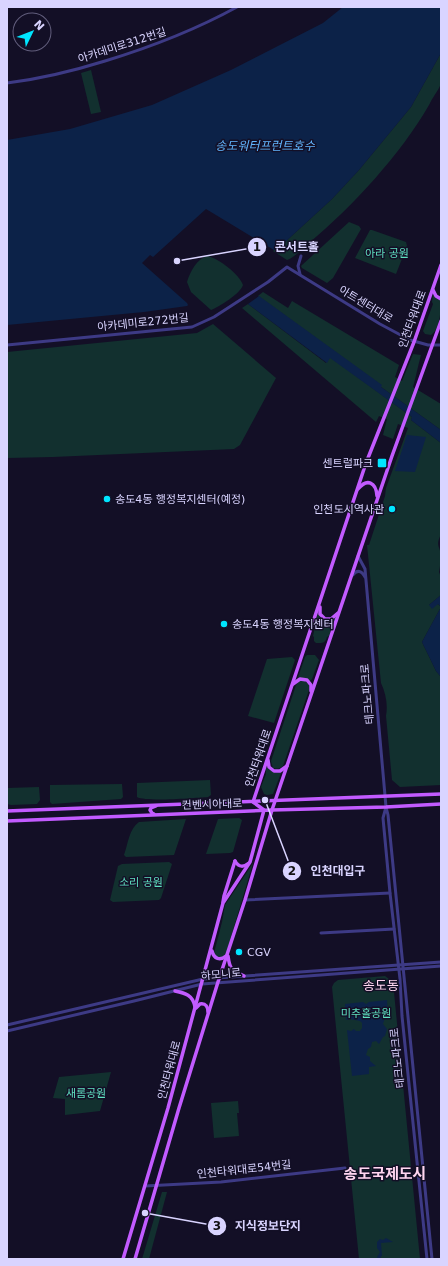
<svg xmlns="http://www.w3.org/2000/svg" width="448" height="1266" viewBox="0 0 448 1266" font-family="'DejaVu Sans','Noto Sans KR',sans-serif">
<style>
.green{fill:#12302f}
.water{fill:#0c2248}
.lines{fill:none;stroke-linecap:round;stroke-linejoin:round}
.minor{stroke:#3d3a85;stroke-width:3}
.major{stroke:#c25bff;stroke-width:3.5}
.poi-dot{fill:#00e5ff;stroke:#130f26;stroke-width:1.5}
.labels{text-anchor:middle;stroke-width:3;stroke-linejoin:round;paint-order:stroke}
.street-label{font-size:11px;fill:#d9d4ff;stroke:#130f26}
.park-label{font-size:11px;fill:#5fe0c0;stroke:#130f26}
.poi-label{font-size:11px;fill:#d9d4ff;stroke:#130f26;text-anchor:start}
.water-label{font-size:12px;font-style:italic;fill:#62b6ff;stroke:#130f26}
.quarter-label{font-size:13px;fill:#ffd6f0;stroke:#130f26}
.district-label{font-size:15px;font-weight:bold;fill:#ffd6f0;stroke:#130f26}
.leader{fill:none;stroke:#d9d4ff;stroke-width:1.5}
.callout-dot{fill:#d9d4ff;stroke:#130f26;stroke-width:1.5}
.mark-label{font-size:12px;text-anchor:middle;font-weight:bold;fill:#111}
.callout-label{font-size:12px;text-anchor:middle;font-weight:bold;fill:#d9d4ff;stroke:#130f26;stroke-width:3;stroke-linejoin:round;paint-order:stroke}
</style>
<rect width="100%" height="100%" fill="#130f26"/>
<!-- green -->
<g class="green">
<path d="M441 53C441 61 443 77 441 84 438 91 432 98 429 105 401 154 352 207 309 243 302 249 295 257 287 260L273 251 284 243 332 199 359 170 411 107Z"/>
<path d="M91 70 101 112 91 114 81 73Z"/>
<path d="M349 222 359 226 361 229 333 278 327 283 302 268 301 266Z"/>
<path d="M370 230H372L406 242 407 246 396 274 355 258Z"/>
<path d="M208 256C219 259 239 274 243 285 240 294 220 306 211 310L191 292 187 282C190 272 197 258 208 256Z"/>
<path d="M263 292 288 308 292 301 399 365 395 377 402 381 413 354 421 355C418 366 416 376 413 387L441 404V430L381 387V385L258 296Z"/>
<path d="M433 294 441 300C441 310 440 329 431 335L425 334 423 331 433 304 432 302Z"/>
<path d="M248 304 326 363 330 357 412 417 411 420 441 443V534C435 547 440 545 441 556 441 562 440 566 439 572L441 577V595L429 605 438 604 441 607 422 642 436 671 441 677V785L400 787 392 780 386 716C388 705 386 694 381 683L367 545H369L385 496 386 488 408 428 398 424 393 439 383 435 387 419 379 416 376 422 242 308Z"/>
<path d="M213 324 276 378 240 445 234 449 53 457 7 458V352L197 333Z"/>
<path d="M318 612C320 621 329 623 336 617L329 636 327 637C325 644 322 643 316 643L314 641V637L313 636Z"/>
<path d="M307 655H315L319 660 312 679 310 681 298 677 305 657Z"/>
<path d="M292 657 295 660 274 723 248 716 267 659Z"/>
<path d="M304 680 309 685V690L283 766C279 769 278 769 273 768L271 761 296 685 299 681Z"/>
<path d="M266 768H268L275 773 280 772 281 773 273 794 267 795 264 794 261 787 266 774Z"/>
<path d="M210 780 211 795 208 797C195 798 146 802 137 797V783Z"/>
<path d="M122 784 123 797 121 799 52 804 50 802V785Z"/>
<path d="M39 787 40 800 37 804 11 805 7 804V788Z"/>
<path d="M186 819 174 855 126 857 124 855C128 844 129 829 139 822Z"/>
<path d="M218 819 239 818 242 820 233 852 230 853 206 854Z"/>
<path d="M169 862 172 864 161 898 159 900 113 902 110 900 118 866 122 864Z"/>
<path d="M253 863 226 954 222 957 218 958 214 953 222 922 225 905Z"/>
<path d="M385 976 393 982 420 1259H359L332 987 334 983 338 980Z"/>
<path d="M111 1072 100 1111 65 1115V1099L53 1098 59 1077Z"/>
<path d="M238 1101 239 1113H237L239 1136 214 1138 211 1103Z"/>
<path d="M162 1192H167L149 1259H142Z"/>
</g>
<!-- water -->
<g class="water">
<path d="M343 7H441V53L411 107 359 170 332 199 284 243 274 250 206 209 153 257 150 255 142 263 187 303 188 305 187 306 144 312 7 325V140L70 129 152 105 231 70 323 23Z"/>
<path d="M259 296 382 385 381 387 441 430V443L411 420 412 417 330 358 327 363 248 304Z"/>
<path d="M407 435 426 437 415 472 395 471Z"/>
<path d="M441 595V677L436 671 422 642 441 607 438 604 432 609 429 605Z"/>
<path d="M387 1000 388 1015 385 1018 383 1024 387 1029 385 1036 383 1037 379 1044 376 1041 372 1042 371 1047 368 1049 366 1055 370 1057V1061L376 1066 369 1067V1074L352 1076 347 1030 351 1031 354 1029 356 1031H360L362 1028V1023L360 1021 350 1019 346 1020 345 1004 363 1002 366 1004 369 1002Z"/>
<path d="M386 1238 393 1242 381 1243 382 1256H381V1259H378L377 1257 380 1252 377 1248V1242L380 1239 383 1240Z"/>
</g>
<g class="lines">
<!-- minor -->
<g class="minor">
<path d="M7 83C40 79 73 71 105 61 151 47 195 30 237 7"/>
<path d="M300 274 298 266 301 256"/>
<path d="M7 345 192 327 214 317 268 282 287 267 380 324 410 340 428 345H441"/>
<path d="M358 556 365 569 386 807 388 815 432 1259"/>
<path d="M353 575C357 569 362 571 365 577"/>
<path d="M386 807 383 818 390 893 400 979 402 1016 427 1259"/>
<path d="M245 900 390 893"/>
<path d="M321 933 394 929"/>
<path d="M7 1025 203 979 441 962"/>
<path d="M7 1031 134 1001 202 984 441 966"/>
<path d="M145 1186 221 1182 345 1168"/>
</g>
<!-- major -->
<g class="major">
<path d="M433 290 436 296 441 299"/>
<path d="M358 489C367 478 376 482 377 496"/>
<path d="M320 607V614L325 619H331L338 613"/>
<path d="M293 684 300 679 307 680 311 685V691"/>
<path d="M268 760 269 767 274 771H280L287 766"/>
<path d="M7 811 441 794"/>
<path d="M154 814 152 813 150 810 151 808 156 806"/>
<path d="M7 821 272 810 386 807 441 804"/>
<path d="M235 861C239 868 244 867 249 863"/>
<path d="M223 902 224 896 235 861"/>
<path d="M212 951C214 959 220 961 226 956"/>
<path d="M228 956C230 971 232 969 244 976"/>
<path d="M175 991C185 993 193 995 195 1007"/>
<path d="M196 1008 200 1004C206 1003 208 1007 208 1012"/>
<path d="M123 1259 168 1108 223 903 250 862 264 810 253 802 366 463 414 342 441 265"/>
<path d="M135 1259 179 1108 218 982 245 900 272 810 392 456 441 321"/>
</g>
</g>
<!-- markers -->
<g class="poi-dot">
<rect x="377" y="458" width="10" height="10" rx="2"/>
<circle cx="107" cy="499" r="4"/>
<circle cx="392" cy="509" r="4"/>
<circle cx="224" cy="624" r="4"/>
<circle cx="239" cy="952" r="4"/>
</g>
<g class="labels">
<!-- street labels -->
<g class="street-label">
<text transform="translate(122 45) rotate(-18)" y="4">아카데미로312번길</text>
<text transform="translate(366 304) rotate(31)" y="4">아트센터대로</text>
<text transform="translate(412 319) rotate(-70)" y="4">인천타워대로</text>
<text transform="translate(143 322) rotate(-6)" y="4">아카데미로272번길</text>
<text transform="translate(367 694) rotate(-95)" y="4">테크노파크로</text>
<text transform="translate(258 758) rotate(-71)" y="4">인천타워대로</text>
<text transform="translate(212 804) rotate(-2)" y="4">컨벤시아대로</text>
<text transform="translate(221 974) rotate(-6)" y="4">하모니로</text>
<text transform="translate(397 1058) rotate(-96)" y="4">테크노파크로</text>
<text transform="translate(169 1070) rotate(-75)" y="4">인천타워대로</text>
<text transform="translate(244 1169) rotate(-6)" y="4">인천타워대로54번길</text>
</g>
<!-- park labels -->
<g class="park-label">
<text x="387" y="257">아라 공원</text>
<text x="141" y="886">소리 공원</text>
<text x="366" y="1017">미추홀공원</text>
<text x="86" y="1097">새롬공원</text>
</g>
<!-- poi labels -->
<g class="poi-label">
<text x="373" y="467" text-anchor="end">센트럴파크</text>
<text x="115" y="503">송도4동 행정복지센터(예정)</text>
<text x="384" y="513" text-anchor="end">인천도시역사관</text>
<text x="232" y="628">송도4동 행정복지센터</text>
<text x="247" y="956">CGV</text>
</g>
<!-- water labels -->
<g class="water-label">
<text x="265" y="150">송도워터프런트호수</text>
</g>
<!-- quarter labels -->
<g class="quarter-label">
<text x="381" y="990">송도동</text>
</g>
<!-- district labels -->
<g class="district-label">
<text x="385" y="1179">송도국제도시</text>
</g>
</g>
<!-- callouts -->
<path class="leader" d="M177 261L257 247M265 800L292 871M145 1213L217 1226"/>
<g class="callout-dot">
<circle cx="177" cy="261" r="4"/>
<circle cx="265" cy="800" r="4"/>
<circle cx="145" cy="1213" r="4"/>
<circle cx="257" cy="247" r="10"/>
<circle cx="292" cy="871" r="10"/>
<circle cx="217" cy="1226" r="10"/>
</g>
<g class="mark-label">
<text x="257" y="251">1</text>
<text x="292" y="875">2</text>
<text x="217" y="1230">3</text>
</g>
<g class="callout-label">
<text x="297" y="251">콘서트홀</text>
<text x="338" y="875">인천대입구</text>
<text x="268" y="1230">지식정보단지</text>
</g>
<!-- border -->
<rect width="448" height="1266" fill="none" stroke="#d9d4ff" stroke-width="16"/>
<!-- north arrow -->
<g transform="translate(32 32) rotate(47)"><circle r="19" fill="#130f26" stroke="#625e7d"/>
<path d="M0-3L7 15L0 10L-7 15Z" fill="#00e5ff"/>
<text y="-6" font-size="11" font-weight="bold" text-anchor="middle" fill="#d9d4ff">N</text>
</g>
</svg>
